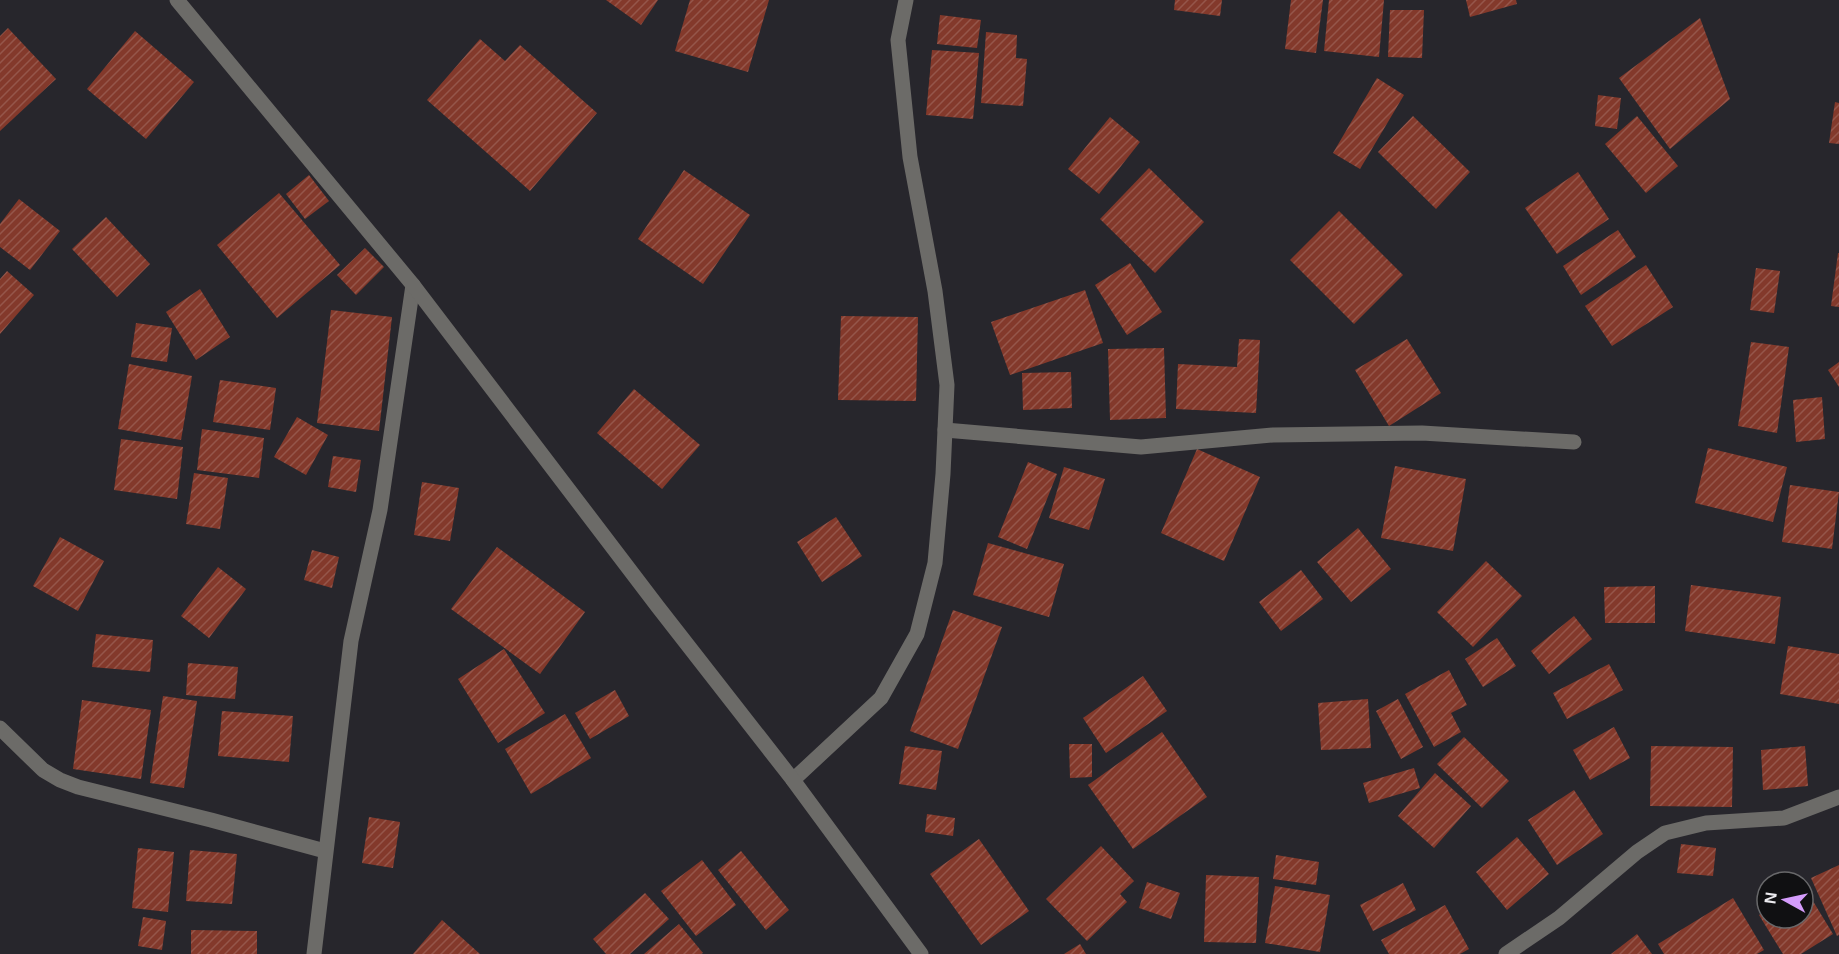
<svg xmlns="http://www.w3.org/2000/svg" width="1839" height="954" viewBox="0 0 1839 954" font-family="Arial,sans-serif">
<style>
.building{fill:url(#building-hatch)}
.lines{fill:none;stroke-linecap:round;stroke-linejoin:round}
.minor{stroke:#6c6b68;stroke-width:15}
.tertiary{stroke:#6c6b68;stroke-width:15}
</style>
<defs>
<pattern id="building-hatch" width="6" height="6" patternUnits="userSpaceOnUse" patternTransform="scale(1.5)"><rect width="6" height="6" fill="#83392b"/><path d="M-1 1l2-2M0 6l6-6M5 7l2-2" fill="none" stroke="#95564a"/></pattern>
</defs>
<rect width="100%" height="100%" fill="#27262c"/>
<!-- building -->
<g class="building">
<path d="M606 0H658L641 25Z"/>
<path d="M690 0H769L748 72 675 51Z"/>
<path d="M1175 0H1222L1220 16 1174 10Z"/>
<path d="M1291 0H1323L1316 53 1285 49Z"/>
<path d="M1329 0H1384L1379 57 1324 51Z"/>
<path d="M1466 0H1516L1517 4 1470 17Z"/>
<path d="M1390 10H1424L1422 58 1388 57Z"/>
<path d="M940 15 981 20 977 48 937 44Z"/>
<path d="M1700 18 1730 99 1670 149 1619 78Z"/>
<path d="M8 28 56 79 0 131V36Z"/>
<path d="M135 31 194 82 146 139 87 89Z"/>
<path d="M986 32 1017 35 1016 58 1027 59 1023 106 981 103Z"/>
<path d="M480 39 505 61 520 45 597 113 530 191 427 100Z"/>
<path d="M932 50 979 53 973 119 926 115Z"/>
<path d="M1377 78 1404 95 1360 169 1333 153Z"/>
<path d="M1598 95 1621 98 1617 129 1595 126Z"/>
<path d="M1835 102 1839 103V144L1829 143Z"/>
<path d="M1413 116 1470 172 1436 209 1378 152Z"/>
<path d="M1637 116 1678 166 1646 193 1605 144Z"/>
<path d="M1110 117 1140 142 1099 194 1068 169Z"/>
<path d="M1149 168 1204 222 1155 273 1100 219Z"/>
<path d="M684 170 750 215 703 284 638 239Z"/>
<path d="M1578 172 1609 219 1557 254 1525 208Z"/>
<path d="M309 175 329 201 305 219 286 194Z"/>
<path d="M279 193 340 265 277 318 217 245Z"/>
<path d="M19 199 60 231 30 270 0 247V224Z"/>
<path d="M1339 211 1403 275 1354 324 1290 260Z"/>
<path d="M106 217 150 264 117 297 72 249Z"/>
<path d="M1618 230 1636 257 1581 295 1563 266Z"/>
<path d="M365 248 384 267 356 295 337 275Z"/>
<path d="M1838 253H1839V307L1831 306Z"/>
<path d="M1130 263 1162 312 1127 335 1095 285Z"/>
<path d="M1646 265 1673 307 1612 346 1585 306Z"/>
<path d="M1756 268 1780 271 1774 313 1750 310Z"/>
<path d="M7 271 34 295 0 334V279Z"/>
<path d="M200 289 230 337 196 360 166 312Z"/>
<path d="M1085 290 1103 343 1010 375 991 322Z"/>
<path d="M331 310 392 317 379 431 317 423Z"/>
<path d="M841 316 918 317 916 401 838 400Z"/>
<path d="M136 323 172 328 167 362 131 357Z"/>
<path d="M1239 339 1260 340 1256 413 1176 409 1178 364 1237 367Z"/>
<path d="M1407 339 1441 393 1389 426 1355 370Z"/>
<path d="M1751 342 1789 347 1777 433 1738 426Z"/>
<path d="M1164 348 1166 418 1110 420 1108 349Z"/>
<path d="M1839 362V387L1828 370Z"/>
<path d="M129 364 192 376 181 440 118 429Z"/>
<path d="M1071 372 1072 408 1023 410 1022 373Z"/>
<path d="M220 380 276 388 270 430 213 422Z"/>
<path d="M634 389 700 445 662 489 597 433Z"/>
<path d="M1822 397 1825 439 1796 442 1793 400Z"/>
<path d="M297 417 328 435 306 475 274 457Z"/>
<path d="M202 429 264 438 259 478 197 470Z"/>
<path d="M121 439 183 447 177 499 114 490Z"/>
<path d="M1708 448 1787 467 1773 522 1695 503Z"/>
<path d="M1197 449 1260 477 1224 561 1161 533Z"/>
<path d="M333 456 361 460 356 492 328 487Z"/>
<path d="M1028 462 1057 474 1027 549 998 537Z"/>
<path d="M1395 466 1466 479 1453 551 1381 538Z"/>
<path d="M1064 467 1105 479 1089 530 1049 518Z"/>
<path d="M194 473 228 478 220 529 186 524Z"/>
<path d="M422 482 459 488 450 541 414 535Z"/>
<path d="M1790 485 1839 492 1832 549 1782 542Z"/>
<path d="M836 517 862 556 822 582 797 542Z"/>
<path d="M1358 528 1391 569 1351 602 1317 562Z"/>
<path d="M60 537 104 561 78 611 33 586Z"/>
<path d="M988 543 1064 564 1049 617 973 595Z"/>
<path d="M497 547 585 612 540 674 451 609Z"/>
<path d="M312 550 339 557 332 588 304 580Z"/>
<path d="M1486 561 1522 596 1473 647 1437 612Z"/>
<path d="M218 567 246 589 209 638 181 616Z"/>
<path d="M1301 570 1323 599 1281 631 1259 602Z"/>
<path d="M1691 585 1781 597 1775 644 1685 631Z"/>
<path d="M1655 586V623H1605L1604 587Z"/>
<path d="M953 610 1002 627 958 749 910 731Z"/>
<path d="M1574 616 1592 639 1549 674 1531 651Z"/>
<path d="M96 634 153 640 150 672 92 667Z"/>
<path d="M1497 638 1516 666 1483 687 1465 659Z"/>
<path d="M1788 646 1839 654V704L1780 694Z"/>
<path d="M504 649 545 713 498 743 458 679Z"/>
<path d="M188 663 238 667 235 699 186 695Z"/>
<path d="M1609 664 1623 690 1567 719 1553 693Z"/>
<path d="M1449 670 1467 705 1451 713 1461 732 1434 747 1405 694Z"/>
<path d="M1143 676 1167 711 1106 753 1083 718Z"/>
<path d="M615 690 629 716 590 739 575 713Z"/>
<path d="M163 696 197 701 184 788 150 783Z"/>
<path d="M1368 699 1371 748 1321 750 1318 703Z"/>
<path d="M1398 699 1423 747 1401 759 1376 711Z"/>
<path d="M82 700 151 710 141 779 73 769Z"/>
<path d="M222 711 293 716 289 762 218 756Z"/>
<path d="M565 714 591 758 531 794 505 749Z"/>
<path d="M1614 727 1630 758 1590 780 1573 750Z"/>
<path d="M1162 732 1207 797 1133 849 1088 785Z"/>
<path d="M1464 737 1509 781 1482 808 1437 764Z"/>
<path d="M1069 744H1092V777L1070 778Z"/>
<path d="M905 746 942 751 936 790 899 784Z"/>
<path d="M1651 746 1733 747 1732 807 1650 806Z"/>
<path d="M1805 746 1808 786 1763 790 1761 750Z"/>
<path d="M1414 768 1420 788 1369 803 1363 783Z"/>
<path d="M1435 773 1471 806 1434 848 1398 816Z"/>
<path d="M1574 790 1603 834 1557 865 1528 820Z"/>
<path d="M927 814 955 818 953 836 925 832Z"/>
<path d="M369 817 400 822 393 868 362 863Z"/>
<path d="M1517 837 1549 874 1507 910 1476 872Z"/>
<path d="M979 839 1029 911 981 945 930 874Z"/>
<path d="M1681 844 1716 848 1713 876 1677 873Z"/>
<path d="M1101 846 1134 881 1120 894 1127 902 1087 941 1046 899Z"/>
<path d="M138 848 174 852 168 912 132 908Z"/>
<path d="M190 850 237 854 232 904 186 901Z"/>
<path d="M741 851 789 910 766 930 718 870Z"/>
<path d="M1276 855 1319 862 1316 885 1273 879Z"/>
<path d="M702 860 736 905 696 936 661 891Z"/>
<path d="M1839 865V935L1837 936 1811 878Z"/>
<path d="M1206 875 1259 877 1256 943 1204 942Z"/>
<path d="M1147 882 1180 893 1171 919 1139 908Z"/>
<path d="M1403 883 1416 910 1373 931 1360 905Z"/>
<path d="M1275 886 1330 895 1320 952 1265 943Z"/>
<path d="M1805 888 1833 934 1801 954H1783L1759 915 1767 910V918H1803V889Z"/>
<path d="M645 893 669 919 630 954H606L593 939Z"/>
<path d="M1733 898 1764 950 1757 954H1664L1658 944Z"/>
<path d="M1445 905 1469 949 1460 954H1389L1381 940Z"/>
<path d="M143 917 166 921 162 950 138 946Z"/>
<path d="M442 920 480 954H413Z"/>
<path d="M679 924 703 953 701 954H644Z"/>
<path d="M191 930 257 931V954H191Z"/>
<path d="M1637 934 1652 954H1611Z"/>
<path d="M1080 944 1086 954H1064Z"/>
</g>
<g class="lines">
<!-- minor -->
<g class="minor">
<path d="M945 430 1141 447 1273 435 1422 433 1574 442"/>
<path d="M0 728 43 770 60 780 78 787 211 820 325 851"/>
<path d="M793 780 881 698 917 634 935 563 943 474 947 385 935 291 910 157 898 40 906 0"/>
<path d="M314 954 351 641 380 510 413 285"/>
<path d="M1506 954 1559 918 1637 852 1665 833 1706 823 1784 818 1839 797"/>
</g>
<!-- tertiary -->
<path class="tertiary" d="M177 0 413 285 658 607 793 780 921 954"/>
</g>
<!-- north arrow -->
<g transform="translate(1785 900) rotate(278)"><circle r="28" fill="#101012" stroke="#68686a" stroke-width="1.5"/>
<path d="M0-4.5L10 22L0 15L-10 22Z" fill="#d49cfb"/>
<text y="-9" font-size="16" font-weight="bold" text-anchor="middle" fill="#ecebef">N</text>
</g>
</svg>
